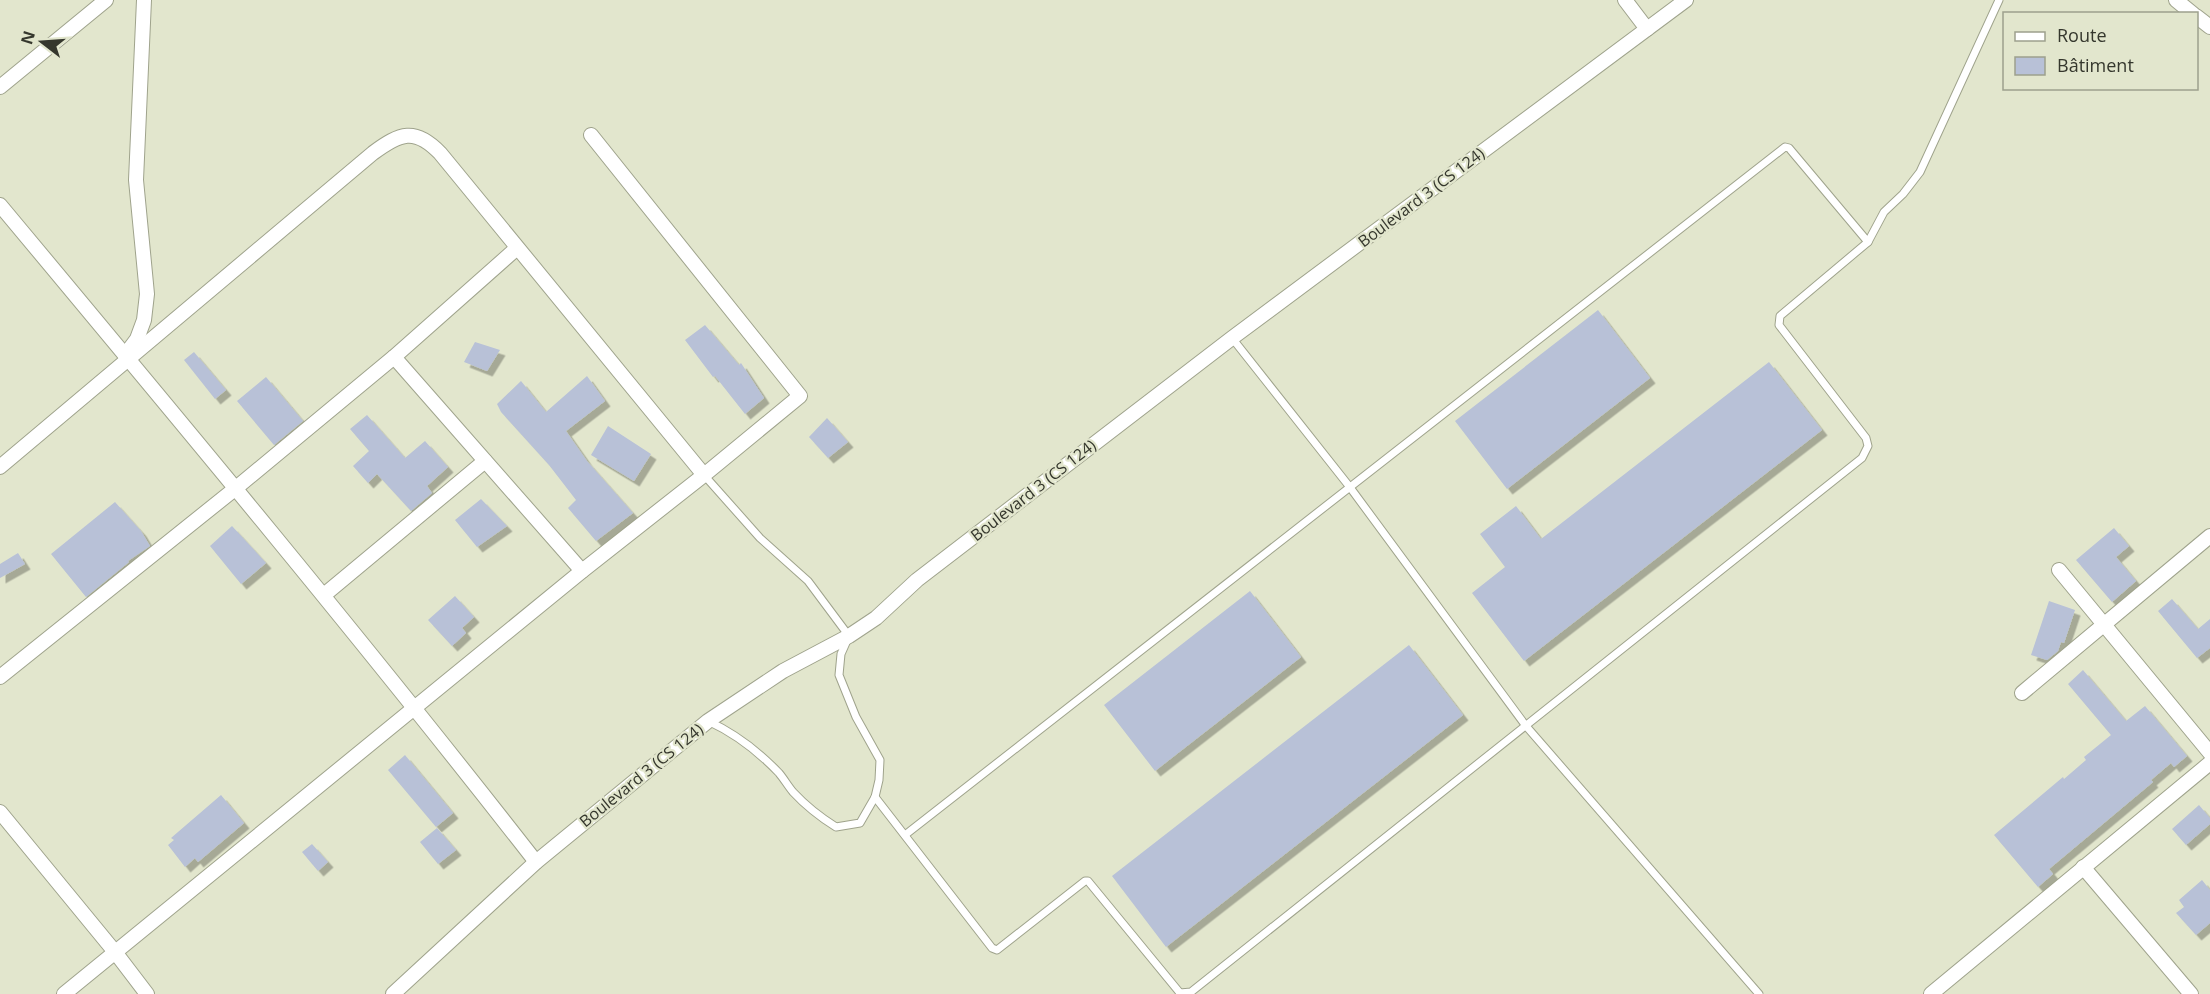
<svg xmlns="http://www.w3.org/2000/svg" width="2210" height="994" viewBox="0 0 2210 994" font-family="'Open Sans',sans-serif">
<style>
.building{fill:#b8c1d7;filter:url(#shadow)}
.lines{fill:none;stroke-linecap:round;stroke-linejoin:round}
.service-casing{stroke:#9fa38c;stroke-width:9}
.minor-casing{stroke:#9fa38c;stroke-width:16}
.service{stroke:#fff;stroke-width:7}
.minor{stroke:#fff;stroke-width:14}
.labels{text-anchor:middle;stroke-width:4.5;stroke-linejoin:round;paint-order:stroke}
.street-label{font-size:16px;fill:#35372d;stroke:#e2e6cd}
</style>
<defs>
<filter id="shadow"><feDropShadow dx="5.5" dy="5.5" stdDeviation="0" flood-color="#0004"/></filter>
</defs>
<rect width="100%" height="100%" fill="#e2e6cd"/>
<!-- building -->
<g class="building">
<path d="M1598 310 1650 378 1507 489 1455 421Z"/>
<path d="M705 325 739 365 741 363 764 398 745 414 715 376 713 377 685 340Z"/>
<path d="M475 342 500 350 487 371 464 362Z"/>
<path d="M194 352 226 390 215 399 184 360Z"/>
<path d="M1769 362 1822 430 1524 661 1472 593 1505 567 1480 534 1516 506 1541 539Z"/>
<path d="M587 376 605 401 566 431 587 461 633 513 596 541 568 508 576 500 549 465 501 412 497 404 521 381 546 412Z"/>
<path d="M266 377 303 421 274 445 237 401Z"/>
<path d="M367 415 405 458 425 441 448 467 427 486 432 493 411 511 377 474 368 483 353 466 369 451 350 429Z"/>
<path d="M827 418 848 442 828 458 809 437Z"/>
<path d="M608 426 651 454 634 481 591 455Z"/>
<path d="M481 499 507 526 477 547 455 520Z"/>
<path d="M115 502 141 531 150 546 128 561 129 562 86 597 51 554Z"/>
<path d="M232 526 266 563 241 584 210 546Z"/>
<path d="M2114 528 2129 546 2116 557 2136 581 2112 602 2076 560Z"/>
<path d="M18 553 25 564 0 578V564Z"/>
<path d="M1250 591 1301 657 1155 771 1104 705Z"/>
<path d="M455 596 474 617 462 628 466 633 452 646 428 620Z"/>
<path d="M2172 599 2198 629 2210 619V648L2197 658 2158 611Z"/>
<path d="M2049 601 2075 610 2064 643 2061 642 2058 651 2047 660 2031 655Z"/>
<path d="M1409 645 1463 715 1166 947 1112 876Z"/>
<path d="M2083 670 2126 721 2145 706 2187 756 2174 767 2171 763 2151 780 2153 782 2049 869 2053 874 2038 887 1994 835 2063 777 2064 779 2086 760 2084 757 2111 735 2068 684Z"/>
<path d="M405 755 453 813 436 827 388 770Z"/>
<path d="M221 795 244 823 198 862 195 858 185 867 168 845 174 840 171 838Z"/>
<path d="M2199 805 2210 818V824L2186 845 2172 829Z"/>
<path d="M437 828 456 850 438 864 420 842Z"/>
<path d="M312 844 328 862 318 871 302 852Z"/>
<path d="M2202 880 2210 890V923L2196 935 2176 913 2184 907 2179 900Z"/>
</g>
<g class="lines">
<!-- service casing -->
<g class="service-casing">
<g id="service">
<path d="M1232 338 1349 486 1526 726 1759 994"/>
<path d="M704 475 760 538 808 581 849 636 841 654 839 675 856 717 880 760 879 780 875 797 860 823 836 827C820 817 806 806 793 792 788 786 784 779 779 773 759 752 734 733 708 721"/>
<path d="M875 797 992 948 997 950 1085 881H1088L1180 993 1191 992 1862 458 1868 446 1866 438 1779 325 1780 316 1868 242 1884 212 1903 194 1920 172 1999 0"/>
<path d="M905 835 1785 147 1789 148 1868 242"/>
</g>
</g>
<!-- minor casing -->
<g class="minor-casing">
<g id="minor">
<path d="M1625 0 1647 29"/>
<path d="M2176 0 2193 14"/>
<path d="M2196 16 2210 27"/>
<path d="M0 87 106 0"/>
<path d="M0 205C181 422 362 639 536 862"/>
<path d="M125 355 137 339 144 320 147 294 136 180 144 0"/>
<path d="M394 357 582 571"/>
<path d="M0 467 373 153C400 133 415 127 440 153L704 475"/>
<path d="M2059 570 2210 753"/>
<path d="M324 595 485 461"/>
<path d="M0 677 236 488 394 357 517 248"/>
<path d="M2022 693 2210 536"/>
<path d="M0 812 115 952 147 994"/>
<path d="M2083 867 2191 994"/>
<path d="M64 994 582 571 704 475 800 396 591 135"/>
<path d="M393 994 536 862 708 721 783 671 849 636 876 618 917 580 1232 338 1686 0"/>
<path d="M1931 994 2210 763"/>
</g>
</g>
<!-- service -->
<use href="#service" class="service"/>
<!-- minor -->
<use href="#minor" class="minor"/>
</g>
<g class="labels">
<!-- street labels -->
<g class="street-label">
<text transform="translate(1421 197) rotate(-37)" y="6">Boulevard 3 (CS 124)</text>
<text transform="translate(1033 490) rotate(-38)" y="6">Boulevard 3 (CS 124)</text>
<text transform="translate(641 775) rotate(-39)" y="6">Boulevard 3 (CS 124)</text>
</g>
</g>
<!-- legend -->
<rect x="2003" y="12" width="195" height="78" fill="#e2e6cd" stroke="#9da08d" stroke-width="1.5"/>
<rect x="2015" y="32" width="30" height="9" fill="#ffffff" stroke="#9da08d" stroke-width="1.5"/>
<text x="2057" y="42" font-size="18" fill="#35372d">Route</text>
<rect x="2015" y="57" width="30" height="18" fill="#b8c1d7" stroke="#9da08d" stroke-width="1.5"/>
<text x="2057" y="72" font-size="18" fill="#35372d">Bâtiment</text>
<!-- north arrow -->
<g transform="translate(42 42) rotate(287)" stroke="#e2e6cd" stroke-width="4.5" paint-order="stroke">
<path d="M0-4.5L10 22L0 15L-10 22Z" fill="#35372d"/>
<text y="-9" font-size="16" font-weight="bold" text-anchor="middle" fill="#35372d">N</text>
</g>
</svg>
